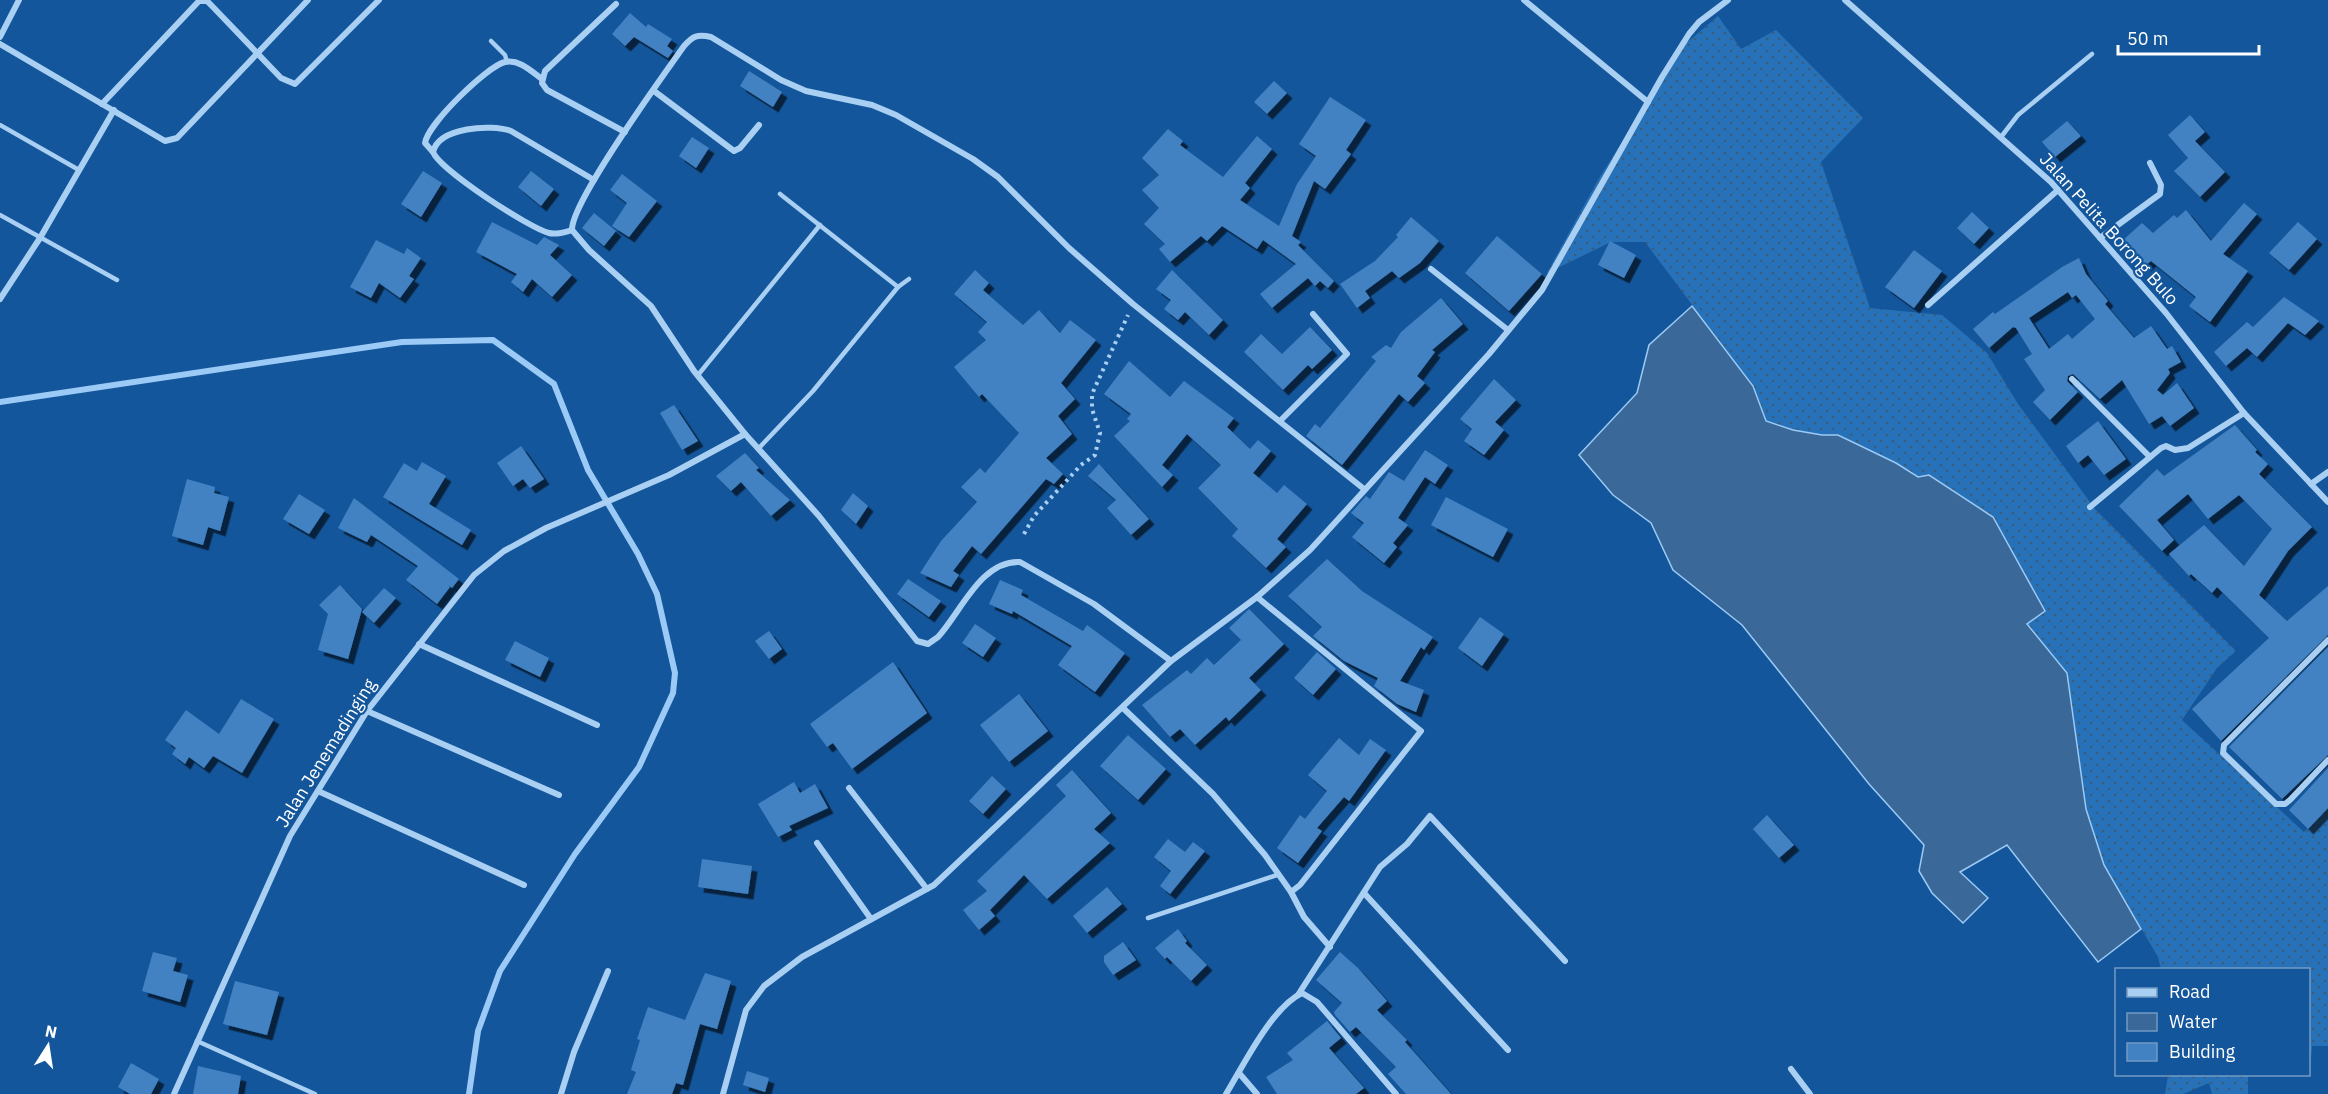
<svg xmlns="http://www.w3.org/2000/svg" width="2328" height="1094" viewBox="0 0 2328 1094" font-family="'IBM Plex Sans',sans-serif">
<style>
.grass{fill:url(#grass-dots)}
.water{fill:#396899;stroke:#9bcaf6;stroke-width:1.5}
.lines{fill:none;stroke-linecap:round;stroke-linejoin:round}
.stream{stroke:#9bcaf6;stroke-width:6}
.building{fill:#4282c3;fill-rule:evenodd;filter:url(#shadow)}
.path{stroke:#a9cff3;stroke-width:4;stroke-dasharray:3 4.5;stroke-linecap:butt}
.service{stroke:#a9cff3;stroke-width:4.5}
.minor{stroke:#a9cff3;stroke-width:6}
.labels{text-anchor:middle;stroke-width:4.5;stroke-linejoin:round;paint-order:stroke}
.street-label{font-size:18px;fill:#fff;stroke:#14569b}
</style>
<defs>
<pattern id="grass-dots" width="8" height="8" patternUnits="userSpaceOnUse" patternTransform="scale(1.5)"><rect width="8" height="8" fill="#2771b8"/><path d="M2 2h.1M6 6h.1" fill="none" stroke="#3b5d7d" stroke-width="1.8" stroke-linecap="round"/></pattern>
<filter id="shadow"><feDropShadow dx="5.5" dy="5.5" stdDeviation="0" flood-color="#0009"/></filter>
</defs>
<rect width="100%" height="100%" fill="#14569b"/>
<!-- grass -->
<g class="grass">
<path d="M1718 16 1741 49 1776 30 1863 118 1821 162 1870 308 1942 315 1987 353 2018 404 2095 509 2236 651 2217 668 2182 720 2304 832 2328 806V1046H2312L2310 1072 2308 970 2161 969 2158 957 2104 865 2086 809 2067 673 2026 624 2045 611 1918 477 1896 463 1838 435H1822L1793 430 1766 421 1753 386 1645 242H1611L1547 273 1598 180 1682 47Z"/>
<path d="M2168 1075H2248V1094H2212L2209 1083 2183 1094H2165Z"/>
</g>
<!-- water -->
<path class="water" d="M1692 306 1753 386 1766 421 1793 430 1822 435H1838L1896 463 1918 477 1929 475 1993 517 2045 611 2027 624 2067 673 2086 809 2104 865 2141 929 2098 962 2007 845 1960 872 1988 898 1963 923 1932 893 1919 871 1924 845 1869 784 1742 625 1673 570 1651 523 1613 495 1579 455 1637 393 1649 345Z"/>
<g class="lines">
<!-- stream -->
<path class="stream" d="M0 402 402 342 493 340 554 384 588 470 638 554 657 594 675 673 673 693 639 767 575 854 500 971 478 1031 469 1094"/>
</g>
<!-- building -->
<g class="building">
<path d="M630 13 646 27 648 24 672 39 667 46 673 51 668 58 634 37 625 46 612 34Z"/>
<path d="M749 71 782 92 773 107 740 86Z"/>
<path d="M1274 81 1287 93 1267 114 1254 102Z"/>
<path d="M1330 97 1366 120 1346 150 1351 154 1325 189 1314 181 1292 236 1301 242 1298 245 1334 281 1328 288 1320 281 1315 286 1308 278 1272 308 1260 294 1296 264 1263 240 1257 249 1222 226 1207 241 1201 236 1170 262 1159 249 1165 244 1144 224 1159 208 1142 190 1159 175 1142 158 1168 129 1183 141 1180 145 1223 177 1257 136 1272 149 1245 183 1250 188 1240 200 1279 226 1297 184 1316 156 1299 144Z"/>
<path d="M2190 115 2205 132 2195 141 2225 172 2200 197 2174 171 2188 158 2168 135Z"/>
<path d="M2067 121 2081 136 2055 157 2042 142Z"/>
<path d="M692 137 709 148 696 168 679 156Z"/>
<path d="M423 171 442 183 421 217 401 204Z"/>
<path d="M531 171 554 189 541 206 518 187Z"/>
<path d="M622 174 657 201 629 237 612 226 627 203 610 190Z"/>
<path d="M2244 203 2257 214 2223 254 2248 271 2210 322 2189 306 2196 297 2151 261 2145 266 2122 241 2142 223 2153 233 2174 215 2177 218 2186 210 2211 241Z"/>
<path d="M1972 212 1989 228 1974 244 1957 228Z"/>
<path d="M594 213 616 231 604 246 582 228Z"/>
<path d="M1411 217 1439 241 1420 263 1399 278 1392 271 1365 291 1370 298 1357 308 1340 284 1375 261 1398 237 1396 235Z"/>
<path d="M492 222 537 245 544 237 559 245 550 255 572 275 552 297 532 279 523 292 511 282 517 274 476 252Z"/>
<path d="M2298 222 2317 239 2289 270 2269 253Z"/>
<path d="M1497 236 1542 274 1509 311 1465 273Z"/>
<path d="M376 240 404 254 407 248 421 258 409 276 414 279 400 298 379 283 371 298 350 287Z"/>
<path d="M1610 241 1636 255 1624 278 1598 265Z"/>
<path d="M1914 250 1942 271 1914 308 1885 287Z"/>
<path d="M2079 258 2086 274 2108 301 2105 304 2134 338 2151 326 2167 349 2172 346 2181 362 2168 369 2170 373 2157 390 2163 395 2177 383 2194 408 2170 426 2162 416 2149 424 2122 380 2100 399 2073 374 2068 376 2067 381 2078 392 2050 420 2033 402 2045 390 2024 359 2032 354 2016 328 2013 327 1989 348 1973 329 1993 312 1995 314 2062 267ZM2068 292 2072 298 2076 295 2095 319 2072 339 2068 334 2049 349 2029 318Z"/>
<path d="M975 270 989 283 983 290 1023 325 1039 310 1060 333 1070 320 1096 340 1061 383 1075 399 1058 416 1072 434 1046 458 1063 474 1054 484 1046 479 981 554 972 546 953 571 959 575 951 587 920 573 941 541 977 502 961 487 980 468 985 473 1019 433 982 394 979 397 954 367 986 340 978 332 987 322 954 294Z"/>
<path d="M1172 270 1223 320 1209 335 1185 312 1178 320 1164 309 1171 300 1156 289Z"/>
<path d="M2284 297 2319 321 2305 335 2288 323 2257 357 2247 348 2226 366 2214 352 2247 322 2253 327Z"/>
<path d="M1441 298 1463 324 1432 350 1435 352 1417 376 1425 383 1408 402 1399 394 1342 465 1306 436 1315 424 1320 428 1376 361 1371 357 1386 345 1391 348 1401 332Z"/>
<path d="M1310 327 1332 350 1312 369 1308 365 1283 390 1244 352 1261 334 1282 354Z"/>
<path d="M1129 361 1170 397 1184 381 1234 418 1227 427 1250 449 1258 440 1271 451 1253 473 1277 493 1284 485 1307 504 1277 539 1286 547 1266 568 1232 536 1238 529 1198 488 1221 465 1187 434 1162 465 1173 475 1162 487 1114 436 1130 421 1127 419 1131 414 1104 394Z"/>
<path d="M1494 379 1516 400 1495 422 1504 430 1484 455 1464 441 1472 429 1460 419Z"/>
<path d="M674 405 698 441 682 450 660 413Z"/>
<path d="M2098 421 2126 459 2104 475 2088 455 2078 463 2066 446Z"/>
<path d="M2235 425 2257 450 2255 452 2268 464 2259 474 2312 527 2288 551 2259 595 2287 621 2328 586V635L2221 741 2192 709 2269 638 2217 587 2212 593 2191 574 2189 576 2169 554 2204 525 2244 566 2272 529 2239 495 2208 519 2188 494 2157 520 2174 540 2162 551 2119 506 2157 469 2164 476Z"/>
<path d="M521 446 544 479 530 488 523 479 513 486 497 463Z"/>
<path d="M1425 450 1448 465 1435 484 1425 477 1398 518 1408 525 1393 543 1397 547 1384 563 1352 537 1364 523 1351 513 1366 496 1370 499 1389 472 1404 481Z"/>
<path d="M745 453 759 468 756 470 790 500 771 516 741 482 731 491 716 476Z"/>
<path d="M422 462 446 476 429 504 471 530 462 545 383 497 404 463 417 471Z"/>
<path d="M1099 464 1149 519 1131 535 1107 508 1116 500 1088 476Z"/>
<path d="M187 479 215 487 214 493 229 497 220 531 208 527 203 545 172 536Z"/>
<path d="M853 493 868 506 856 524 841 510Z"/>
<path d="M299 494 325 510 309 534 283 519Z"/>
<path d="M1446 497 1508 529 1493 557 1431 525Z"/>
<path d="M354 498 459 579 452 588 448 585 450 587 437 604 406 580 418 566 371 535 367 542 338 528Z"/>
<path d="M1327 559 1362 591 1433 637 1424 650 1421 647 1400 681 1424 690 1416 712 1397 704 1374 686 1378 678 1344 661 1313 636 1322 627 1288 596Z"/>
<path d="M908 579 941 601 929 617 897 594Z"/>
<path d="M1000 580 1023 590 1021 595 1083 631 1087 625 1125 653 1095 692 1058 665 1072 646 1013 611 1012 614 989 604Z"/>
<path d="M340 585 362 609 348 659 318 650 328 614 319 605Z"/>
<path d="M384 588 396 598 374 623 362 612Z"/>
<path d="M1249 609 1284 644 1249 678 1261 690 1229 721 1226 717 1195 745 1180 729 1170 737 1142 705 1187 670 1191 674 1207 658 1214 665 1241 640 1229 628Z"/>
<path d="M1480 617 1504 634 1482 666 1458 648Z"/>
<path d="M975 624 996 638 983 657 962 643Z"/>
<path d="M769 631 782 649 769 659 755 641Z"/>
<path d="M515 641 549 658 540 677 505 660Z"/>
<path d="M2328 647V755L2282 799 2229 747Z"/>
<path d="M1317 652 1336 669 1313 695 1294 678Z"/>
<path d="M893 662 927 713 852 769 833 743 827 747 810 724Z"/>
<path d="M1019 694 1048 731 1009 762 980 725Z"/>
<path d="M241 699 274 719 242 773 213 756 204 768 189 757 185 764 172 754 176 748 165 740 186 710 219 734Z"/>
<path d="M1128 735 1166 769 1138 800 1100 766Z"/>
<path d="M1339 738 1359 755 1370 739 1386 750 1349 801 1344 797 1317 828 1322 831 1298 863 1277 848 1300 815 1305 819 1327 791 1308 775Z"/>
<path d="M2328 768V808L2308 829 2289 810Z"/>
<path d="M1072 770 1111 813 1094 829 1110 843 1047 899 1024 875 990 910 995 916 979 930 963 910 987 891 977 881 1066 796 1056 785Z"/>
<path d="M992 776 1006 789 983 814 969 801Z"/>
<path d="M794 782 800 793 815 784 828 808 789 826 792 830 778 837 758 804Z"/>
<path d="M1767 815 1794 845 1779 858 1753 829Z"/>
<path d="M1168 839 1185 852 1193 842 1205 851 1170 894 1160 886 1171 871 1154 857Z"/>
<path d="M702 859 752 866 748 894 698 887Z"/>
<path d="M1107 887 1122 904 1087 933 1073 916Z"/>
<path d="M1178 929 1187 941 1185 943 1207 965 1191 981 1167 957 1165 959 1155 948Z"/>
<path d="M1123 942 1136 960 1113 975 1104 962V956Z"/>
<path d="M153 952 177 958 173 971 188 975 180 1002 142 991Z"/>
<path d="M1340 952 1358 968 1387 1001 1377 1010 1407 1040 1405 1042 1451 1094H1406L1388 1074 1396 1067 1356 1027 1350 1032 1335 1015 1334 1012 1342 1003 1316 980Z"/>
<path d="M705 973 731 981 717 1029 700 1024 683 1085 676 1083 672 1094H627L636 1072 631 1070 640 1040 637 1039 648 1007 685 1020Z"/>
<path d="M235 981 279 992 267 1035 223 1024Z"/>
<path d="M1327 1021 1341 1038 1329 1048 1364 1088 1356 1094H1277L1266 1077 1293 1060 1287 1053Z"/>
<path d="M131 1063 159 1079 151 1094H130L118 1087Z"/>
<path d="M198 1066 241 1076 238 1094H193Z"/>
<path d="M747 1071 769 1078 765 1092 743 1085Z"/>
</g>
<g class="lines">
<!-- path -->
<path class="path" d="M1024 534 1034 516 1081 465 1095 455 1100 433 1092 409V394L1128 315"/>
<!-- service -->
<g class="service">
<path d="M491 41 505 55 507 62"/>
<path d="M0 125 79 170"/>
<path d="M2001 137 2018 115 2092 54"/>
<path d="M780 194 898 287"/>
<path d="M0 215 117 280"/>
<path d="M698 375 820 225"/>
<path d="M758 449 813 391 898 287 909 279"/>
<path d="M1148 918 1277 875"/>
<path d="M197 1041 315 1094"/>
</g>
<!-- minor -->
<g class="minor">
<path d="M1524 0 1648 102"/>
<path d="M1845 0 2051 182 2166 313 2244 413 2328 502"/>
<path d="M616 4 545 71 542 83 547 90 625 132"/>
<path d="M0 37 19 0"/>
<path d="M0 44 165 141 177 138 308 0"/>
<path d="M654 91 734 151 740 148 759 125"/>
<path d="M102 104 199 1H207L213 7 281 78 295 84 379 0"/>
<path d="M433 152 425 143C427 125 487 66 505 62 519 59 531 71 542 79"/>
<path d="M572 230C565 232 557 235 549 233 529 228 440 170 433 152 439 127 491 124 511 131L594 180"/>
<path d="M2100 238 2160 194 2161 185 2150 163"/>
<path d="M1431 269 1508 330"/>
<path d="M0 299 40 238 114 110"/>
<path d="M1928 305 2058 190"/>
<path d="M2072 379 2150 457"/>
<path d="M1280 421 1347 354 1313 314"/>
<path d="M745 434 694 371 651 306 589 250 572 230C571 202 663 76 684 46 693 36 697 34 711 37L781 80 806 91 872 105 896 115 973 159 998 177 1069 248 1133 304 1364 489"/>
<path d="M2311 484 2328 472"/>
<path d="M2090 507 2161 448 2166 446 2175 450 2188 448 2244 413"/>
<path d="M2328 640 2224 745 2223 753 2276 804H2285L2290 800 2328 760"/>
<path d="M419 644 597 725"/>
<path d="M1123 708 1213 794 1265 855 1291 892 1300 885 1421 731 1257 597"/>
<path d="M367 711 559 795"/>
<path d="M849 788 927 889"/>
<path d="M318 791 524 885"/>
<path d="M817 843 871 919"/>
<path d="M1291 892 1304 917 1330 947"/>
<path d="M1364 893 1508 1050"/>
<path d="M1298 995 1380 867 1407 844 1430 816 1565 961"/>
<path d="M1791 1069 1810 1094"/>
<path d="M1239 1073 1257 1094"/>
<path d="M174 1094 290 836 367 711 474 575 504 551 546 528 669 475 745 434 819 516 917 641 928 644 938 637C961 612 981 560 1020 562L1094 604 1171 661"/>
<path d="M561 1094 574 1052 608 971"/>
<path d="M723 1094 746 1010 764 986 802 957 934 885 1171 661 1257 597 1310 550 1489 354 1542 290 1662 77 1689 34 1699 22 1728 0"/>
<path d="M1226 1094C1243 1066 1272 1007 1302 993L1317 1002 1396 1094"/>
</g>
</g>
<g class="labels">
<!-- street labels -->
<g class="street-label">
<text transform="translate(2109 229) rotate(48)" y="6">Jalan Pelita Borong Bulo</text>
<text transform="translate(326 753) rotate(-58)" y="6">Jalan Jenemadinging</text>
</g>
</g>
<!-- legend -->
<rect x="2115" y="968" width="195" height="108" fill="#14569b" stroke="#729ac3" stroke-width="1.5"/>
<rect x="2127" y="988" width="30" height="9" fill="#a9cff3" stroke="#729ac3" stroke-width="1.5"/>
<text x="2169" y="998" font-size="18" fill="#ffffff">Road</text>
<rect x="2127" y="1013" width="30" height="18" fill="#396899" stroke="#729ac3" stroke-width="1.5"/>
<text x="2169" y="1028" font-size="18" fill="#ffffff">Water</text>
<rect x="2127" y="1043" width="30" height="18" fill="#4282c3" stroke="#729ac3" stroke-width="1.5"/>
<text x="2169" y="1058" font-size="18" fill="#ffffff">Building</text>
<!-- north arrow -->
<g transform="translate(48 1046) rotate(12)" stroke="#14569b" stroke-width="4.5" paint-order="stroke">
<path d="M0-4.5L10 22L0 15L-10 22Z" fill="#ffffff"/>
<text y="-9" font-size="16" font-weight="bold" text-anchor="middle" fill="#ffffff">N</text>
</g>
<!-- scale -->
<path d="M2118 45v9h141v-9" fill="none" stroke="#ffffff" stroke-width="3"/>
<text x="2127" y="45" font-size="18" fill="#ffffff" stroke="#14569b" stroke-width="4.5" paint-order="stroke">50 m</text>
</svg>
